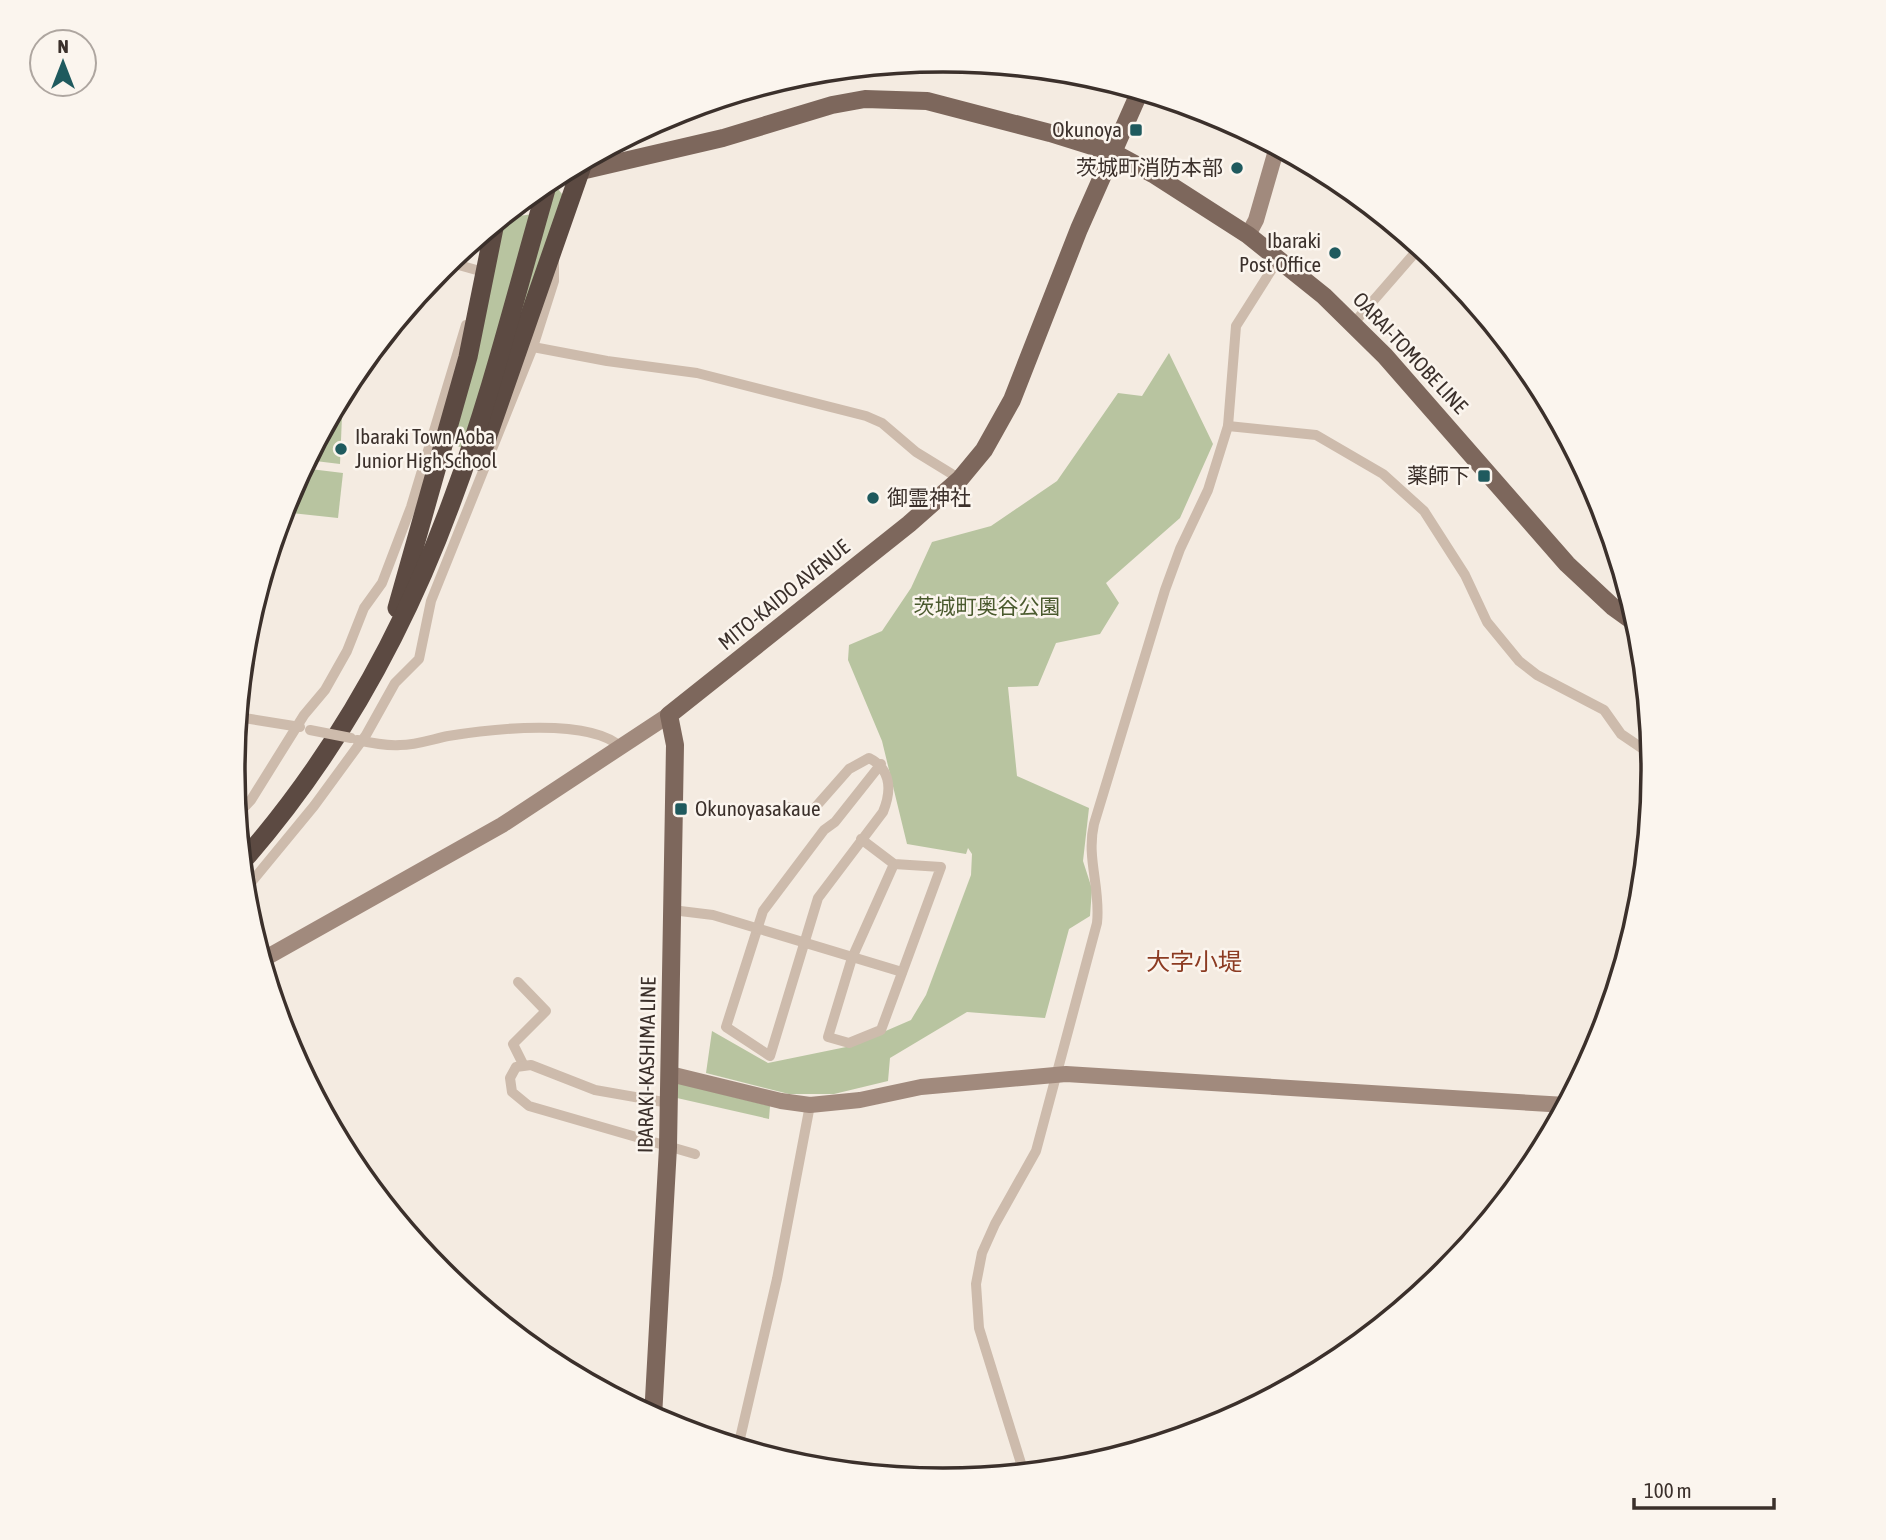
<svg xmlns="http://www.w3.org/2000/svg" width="1886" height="1540" viewBox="0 0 1886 1540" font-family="'Asap Condensed','Noto Sans JP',sans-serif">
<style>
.green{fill:#b8c4a0}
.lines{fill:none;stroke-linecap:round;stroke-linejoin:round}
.street{stroke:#cdbbac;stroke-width:10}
.secondary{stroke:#a18a7d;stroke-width:16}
.primary{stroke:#7d675c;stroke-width:18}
.highway{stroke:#5c4a42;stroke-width:19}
.street-bridge{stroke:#cdbbac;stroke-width:10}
.poi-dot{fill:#1f5a5e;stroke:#fbf5ee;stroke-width:2.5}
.labels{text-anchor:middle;stroke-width:5;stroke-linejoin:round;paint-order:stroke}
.poi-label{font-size:21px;fill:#3b302b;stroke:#fbf5ee;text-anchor:end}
.street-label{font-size:21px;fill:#3b302b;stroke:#fbf5ee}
.park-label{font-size:21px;fill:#4a5a2e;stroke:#fbf5ee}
.quarter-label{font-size:24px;fill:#8c3b22;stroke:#fbf5ee}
.rim{fill:none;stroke:#3b302b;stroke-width:3.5}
</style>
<rect width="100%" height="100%" fill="#f4ebe1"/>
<!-- green -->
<g class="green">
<path d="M558 189 567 200 491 406 552 191Z"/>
<path d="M521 202 519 216 533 214 463 448 449 443 501 218Z"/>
<path d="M1169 353 1213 444 1180 518 1106 583 1119 603 1100 634 1056 643 1038 686 1008 687 1017 776 1089 808 1083 861 1092 889 1090 916 1069 929 1045 1018 967 1012 890 1058 888 1081 834 1094H789L706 1073 712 1031 768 1063 851 1046 911 1020 926 995 971 875 972 854 968 848 966 854 907 844 882 741 848 660 849 645 882 631 911 588 932 542 991 526 1057 481 1118 393 1142 396Z"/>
<path d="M343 392 340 464 307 460Z"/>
<path d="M302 468 343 473 338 518 282 512Z"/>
<path d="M677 1083 770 1106 769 1119 677 1098Z"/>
</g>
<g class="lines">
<!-- street -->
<g class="street">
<path d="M448 262 480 271"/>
<path d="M1353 324 1420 247"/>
<path d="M533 347 607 361 697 373 866 416 882 423 916 452 960 479"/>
<path d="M1228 426 1316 435 1383 474 1424 511 1465 575 1487 622 1519 661 1537 675 1604 710 1621 734 1652 755"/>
<path d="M238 717 300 727"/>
<path d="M357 740C371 743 387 746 400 745 416 745 433 739 448 736 491 729 591 717 622 748"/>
<path d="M787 807 812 811 849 769 869 758C891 769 892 790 883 812L818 898 770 1056 726 1027 763 911 824 830 835 822 881 764"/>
<path d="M237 815 251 800 304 715 325 690 347 651 364 608 382 583 411 507 466 325"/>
<path d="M861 839 894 864 941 867 881 1030 849 1043 828 1037 852 958 894 864"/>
<path d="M244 891 314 806 366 735 395 683 419 659 431 601 533 347 554 281V261"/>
<path d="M672 910 713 915 902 972"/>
<path d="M518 982 546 1011 513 1044 523 1064"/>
<path d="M669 1103 595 1090 531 1065 516 1067 510 1078 512 1092 529 1106 695 1154"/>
<path d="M738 1447 777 1279 810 1105"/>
<path d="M1024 1473 979 1328 976 1284 982 1253 995 1224 1036 1151 1097 923C1101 889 1086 858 1094 824L1165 590 1180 549 1208 490 1228 426 1236 326 1279 258"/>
</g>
<!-- secondary -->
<g class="secondary">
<path d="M1248 235 1256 220 1277 147"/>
<path d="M262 960 502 825 669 715"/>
<path d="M670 1074 781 1101 810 1105 860 1100 921 1087 1066 1074 1566 1105"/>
</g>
<!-- primary -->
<g class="primary">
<path d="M551 178 723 138 832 105 865 99 927 101 1050 133 1114 153 1153 174 1248 235 1324 296 1385 356 1567 564 1613 607 1638 625"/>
<path d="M653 1417 668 1147 675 745 669 715 909 524 960 479 984 450 1012 400 1079 229 1140 91"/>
</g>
<!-- highway -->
<g class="highway">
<path d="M479 461 584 160"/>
<path d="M397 608 468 357 495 223"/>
<path d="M242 862C335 756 405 630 453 498 492 394 518 285 549 179"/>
</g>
<!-- street-bridge -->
<path class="street-bridge" d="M310 730 351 738"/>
</g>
<!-- markers -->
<g class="poi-dot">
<rect x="1129" y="123" width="14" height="14" rx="3.5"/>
<circle cx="1237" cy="168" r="7"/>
<circle cx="1335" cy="253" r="7"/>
<circle cx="341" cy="449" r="7"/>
<rect x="1477" y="469" width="14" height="14" rx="3.5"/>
<circle cx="873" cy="498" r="7"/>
<rect x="674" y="802" width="14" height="14" rx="3.5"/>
</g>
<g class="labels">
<!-- poi labels -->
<g class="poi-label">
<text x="1122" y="137">Okunoya</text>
<text x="1223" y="175">茨城町消防本部</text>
<text x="1321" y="248">Ibaraki<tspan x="1321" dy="24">Post Office</tspan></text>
<text x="355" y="444" text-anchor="start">Ibaraki Town Aoba<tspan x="355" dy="24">Junior High School</tspan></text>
<text x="1470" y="483">薬師下</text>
<text x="887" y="505" text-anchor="start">御霊神社</text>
<text x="695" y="816" text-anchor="start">Okunoyasakaue</text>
</g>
<!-- street labels -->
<g class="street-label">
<text transform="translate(1410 353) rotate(47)" y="7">OARAI-TOMOBE LINE</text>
<text transform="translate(784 595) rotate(-39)" y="7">MITO-KAIDO AVENUE</text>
<text transform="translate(647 1065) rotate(-89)" y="7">IBARAKI-KASHIMA LINE</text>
</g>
<!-- park labels -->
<g class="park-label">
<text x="987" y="614">茨城町奥谷公園</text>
</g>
<!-- quarter labels -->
<g class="quarter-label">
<text x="1194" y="970">大字小堤</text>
</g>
</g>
<!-- crop -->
<path d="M0 0H1886V1540H0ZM245 770a698 698 0 1 1 1396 0a698 698 0 1 1-1396 0Z" fill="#fbf5ee" fill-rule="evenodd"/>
<path class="rim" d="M245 770a698 698 0 1 1 1396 0a698 698 0 1 1-1396 0Z"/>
<!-- north arrow -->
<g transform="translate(63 63)"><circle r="33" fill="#fbf5ee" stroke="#aea6a0" stroke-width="2"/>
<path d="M0-5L12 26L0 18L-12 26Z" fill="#1f5a5e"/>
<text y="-10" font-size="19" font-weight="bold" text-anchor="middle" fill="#3b302b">N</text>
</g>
<!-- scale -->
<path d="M1634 1498v10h140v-10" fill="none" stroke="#3b302b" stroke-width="3.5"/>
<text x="1644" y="1498" font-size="21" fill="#3b302b" stroke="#fbf5ee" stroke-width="5" paint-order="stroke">100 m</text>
</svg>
